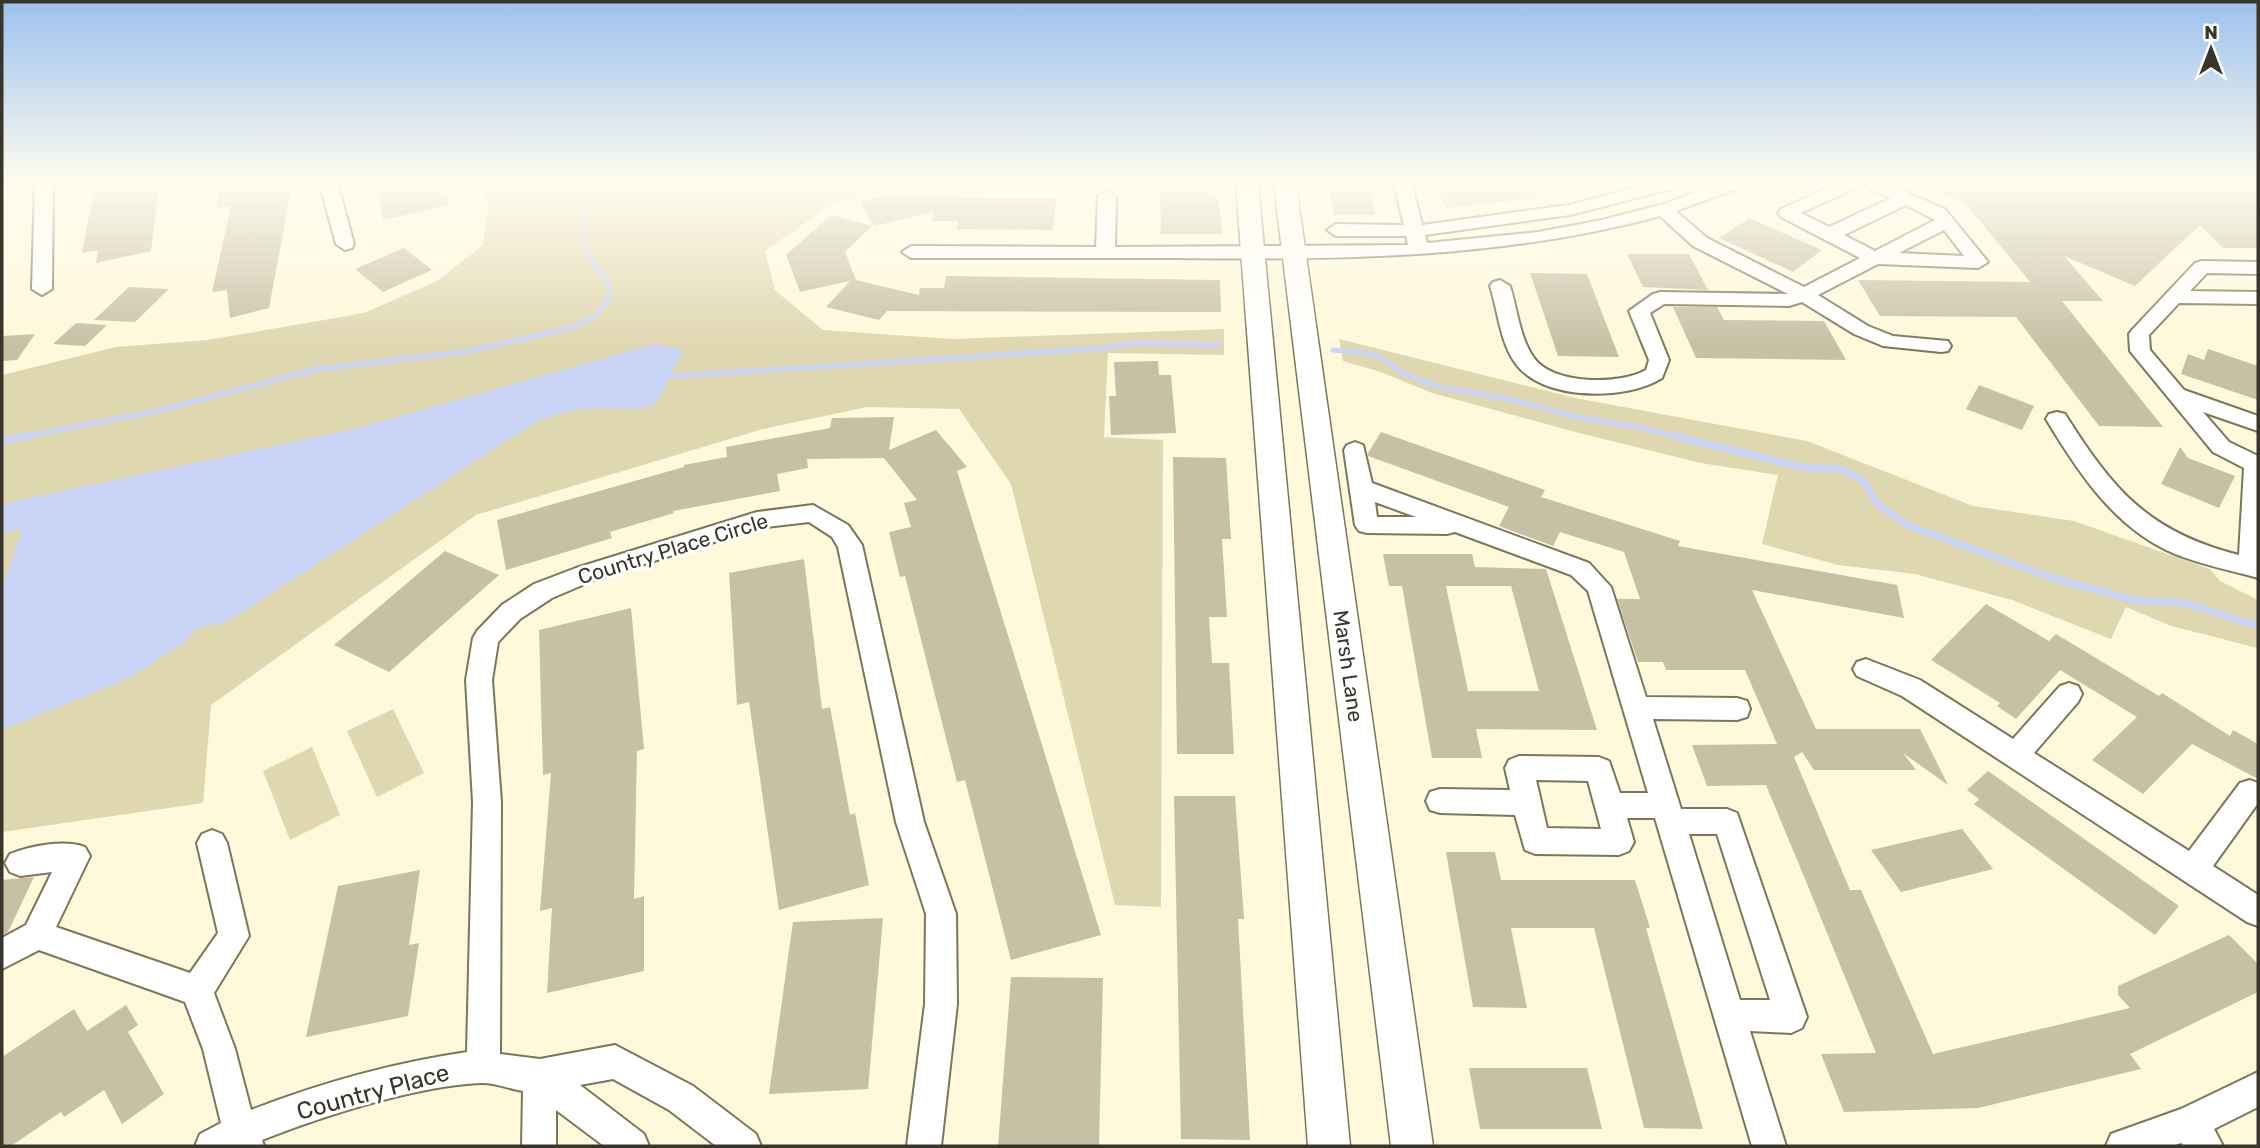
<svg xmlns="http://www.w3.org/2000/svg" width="2260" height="1148" viewBox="0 0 2260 1148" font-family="Rubik,sans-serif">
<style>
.green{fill:#dfd7b0}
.water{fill:#cad4f6}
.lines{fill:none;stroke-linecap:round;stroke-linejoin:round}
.stream-far1{stroke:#cad4f6;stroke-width:5}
.stream{stroke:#cad4f6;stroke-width:7}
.building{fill:#c6c0a4;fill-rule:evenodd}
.minor-casing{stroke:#7b765c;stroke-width:4}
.major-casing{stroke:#7b765c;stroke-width:3}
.minor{fill:#fff;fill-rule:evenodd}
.major{fill:#fff;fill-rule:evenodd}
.labels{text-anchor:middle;stroke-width:6;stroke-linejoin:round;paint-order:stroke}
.street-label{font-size:21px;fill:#38362b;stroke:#fff}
.near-street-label{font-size:24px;fill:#38362b;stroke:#fff}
</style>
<rect width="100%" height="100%" fill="#fef9db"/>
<!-- green -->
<g class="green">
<path d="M478 185H912L834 203 765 251 775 290 823 330 952 339 1224 329V355L1108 353 1104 437 1163 440 1161 907 1115 905 1011 484 959 409 867 407 763 429 476 515 211 705 203 803 2 832V375L116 347 208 340 364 313 437 281 483 245 488 206Z"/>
<path d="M1339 339 1575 398 1807 441 1973 506 2074 521 2210 569 2220 581 2258 600V648L2171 626 2126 607 2111 639 2012 600 1915 574 1838 565 1762 544 1778 475 1701 463 1579 433 1432 393 1381 372 1343 361Z"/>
<path d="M393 709 424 773 377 797 347 731Z"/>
<path d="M312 747 340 815 290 840 263 771Z"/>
</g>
<!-- water -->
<path class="water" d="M655 344 683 350 657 403C632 412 628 409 602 408 579 408 557 413 536 422L227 622 197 628 182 644 127 679 2 730V588L23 529 2 533V504L358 428Z"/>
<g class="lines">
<!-- stream-far1 -->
<g class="stream-far1">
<path d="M1333 350 1367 353 1384 359 1402 373 1439 387 1514 400 1576 417 1638 427 1683 438"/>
<path d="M662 377 1106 348 1134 343 1219 345"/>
<path d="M18 438 157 411 318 369 465 352 575 327 596 315 609 299V284L583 246 585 210 603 185"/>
</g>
<!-- stream -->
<g class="stream">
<path d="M1675 436 1801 467 1840 469 1863 480 1877 503 1907 525 2053 578 2134 600 2185 603 2258 626"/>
<path d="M2 441 27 436"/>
</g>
</g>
<!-- building -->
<g class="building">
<path d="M95 185H159L151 251 96 263 98 250 82 253Z"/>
<path d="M221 185H292L269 308 230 318 227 290 212 292 231 206 216 208Z"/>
<path d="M377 185H445L449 205 383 220Z"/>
<path d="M1160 185H1208L1219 202 1222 234H1161Z"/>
<path d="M1328 185H1369L1375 215H1334Z"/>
<path d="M1432 185H1534L1535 198 1447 208Z"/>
<path d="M1919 185H2258V248H2223L2200 225 2135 286 2064 256 2103 301H2062L2163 427 2099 426 2016 317 1880 316 1858 280 2030 282 1967 205Z"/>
<path d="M908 191 912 197 1056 198 1053 230 956 229 958 221H932L933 212 874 226 860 201Z"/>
<path d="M831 215 872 226 845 252 856 280 919 295 920 288H944L946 276 1220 280 1221 312 887 311 879 320 826 307 850 281 800 292 786 255Z"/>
<path d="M1749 218 1822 250 1793 272 1719 238Z"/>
<path d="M404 248 432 270 383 292 355 269Z"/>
<path d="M1627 254H1689L1708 290 1643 287Z"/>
<path d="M1530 273 1587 274 1619 357 1558 356Z"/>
<path d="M129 287 169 289 135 322 94 320Z"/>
<path d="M1673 307H1717L1724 320 1824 321 1846 360 1696 358Z"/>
<path d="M76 323 107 325 85 346 53 344Z"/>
<path d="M35 334 17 360 2 361V336Z"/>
<path d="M2208 349 2258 366V400L2181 374 2188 354 2204 360Z"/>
<path d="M1158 361 1159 375H1171L1176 433 1111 435 1109 396H1116L1114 362Z"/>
<path d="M1979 385 2034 406 2022 430 1966 409Z"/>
<path d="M894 417 889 450 936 430 967 467 957 471 1101 935 1011 960 965 780 957 782 905 576 900 577 889 532 911 527 904 503 917 500 884 458 807 459 808 468 777 474 780 491 673 511 674 513 610 532 612 538 506 570 497 520 684 467V465L727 457 726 447 830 428 832 418Z"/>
<path d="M1381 432 1545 490 1541 497 1680 541 1678 546 1897 585 1904 618 1752 590 1816 729H1920L1948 785 1903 753 1916 770H1814L1802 752 1794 757 1850 890H1861L1933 1054 2130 1008 2118 995V986L2229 935 2258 964V992L2130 1054 2141 1069 1978 1108 1844 1112 1821 1054 1876 1053 1805 879 1766 785 1707 786 1692 745 1777 744 1745 670H1666L1663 662H1638L1617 599H1640L1624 552 1560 532 1553 546 1499 526 1509 507 1368 456V453Z"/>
<path d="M2180 447 2188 458 2235 476 2219 508 2161 484Z"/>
<path d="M1173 457 1226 458 1231 539H1222L1227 617H1209L1212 663H1229L1234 754H1177Z"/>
<path d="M445 551 499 575 389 672 334 645Z"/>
<path d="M1383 554H1472L1475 567 1546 569 1597 730 1476 729 1482 758H1432L1402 586H1389ZM1446 586H1511L1539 691H1468Z"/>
<path d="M804 559 822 709 830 707 850 815 855 813 869 885 779 910 749 702 737 705 729 573Z"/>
<path d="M1986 604 2049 641 2056 634 2159 696 2162 693 2230 736 2233 730 2258 744V779L2192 744 2143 794 2092 760 2137 717 2060 670 2016 719 1997 706 2000 703 1931 660Z"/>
<path d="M631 608 644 749 637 751 634 899 644 896V971L547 993 552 908 540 911 551 773 543 775 539 630Z"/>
<path d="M1988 771 2179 906 2155 935 1974 804 1979 799 1967 790Z"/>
<path d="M1174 796H1235L1244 919H1238L1250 1140 1181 1139Z"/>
<path d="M1962 829 1993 869 1901 892 1871 850Z"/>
<path d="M1446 852H1495L1501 880H1635L1650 928H1646L1703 1129 1644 1128 1594 928H1511L1527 1008 1473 1007Z"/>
<path d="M420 870 409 945 419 943 408 1016 306 1037 338 886Z"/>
<path d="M34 877 8 932 2 935V880Z"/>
<path d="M883 918 868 1089 769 1094 793 922Z"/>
<path d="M1011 977 1103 978 1099 1146H998Z"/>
<path d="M126 1005 138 1025 128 1032 164 1094 122 1124 104 1090 64 1117 61 1112 11 1146H2V1057L74 1009 87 1031Z"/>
<path d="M1469 1068H1587L1602 1129H1480Z"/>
</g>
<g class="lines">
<!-- minor casing -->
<g class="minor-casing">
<g id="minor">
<path d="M35 185H53L52 289 42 295 32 289Z"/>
<path d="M320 185H338L354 244 352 248 345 250 336 244Z"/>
<path d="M1394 185H1412L1422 225 1569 205 1645 185H1674L1671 189 1570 215 1425 235 1427 243 1538 232 1602 220 1664 204 1714 185H1739L1736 189 1676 211 1707 238 1804 287 1860 258 1781 217 1778 213 1781 209 1834 185H1857L1854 189 1801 213 1829 227 1891 198 1869 189 1866 185H1889L1945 209 1988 262 1978 268 1878 264 1818 295 1868 326 1893 336 1948 341 1951 346 1948 351 1941 352 1883 346 1854 334 1802 302 1789 306 1664 304 1650 313 1669 360 1662 378C1626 401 1543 401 1516 364 1500 343 1498 310 1490 286L1493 282 1500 280 1510 286C1517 308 1520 339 1534 358 1553 385 1620 385 1646 370L1649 360 1629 311 1653 294 1660 292 1788 294 1693 246 1660 216C1501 259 1340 260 1176 258 1088 258 999 258 911 258L902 252 911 246 1096 247 1098 196 1107 191 1116 196 1115 247 1408 245 1406 236H1336L1327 230 1336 224 1404 225ZM1906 205 1935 220 1875 251 1844 235ZM1944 230 1964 256 1899 253Z"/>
<path d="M2202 261 2258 262V274L2207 273 2190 291 2258 292V304L2179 303 2149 335 2150 350 2184 390 2258 416V431L2203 412 2229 442 2258 456V578C2230 570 2202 565 2175 554 2115 529 2078 472 2046 419L2049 414 2057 412 2065 414C2113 490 2148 532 2239 555L2244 468 2213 452 2130 351 2129 334 2132 330 2195 263Z"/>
<path d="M1355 442 1363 445 1372 483 1589 563 1611 587 1646 697 1737 698 1747 701 1750 709 1747 717 1737 720 1653 719 1681 809H1727L1737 813 1807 1017 1802 1028 1791 1033 1750 1031 1786 1146H1752L1655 818H1627L1634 842 1629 851 1619 855 1535 854 1525 850 1515 815 1440 813 1430 810 1426 801 1430 792 1440 789 1510 790 1505 768 1509 760 1519 756 1599 757 1609 761 1620 793H1648L1588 591 1571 575 1455 532 1447 534 1367 533 1359 531 1355 525 1344 450 1347 445ZM1375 502 1416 517H1377ZM1536 780 1588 781 1601 829 1547 828ZM1689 834H1717L1770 1000H1740Z"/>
<path d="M813 505 848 525 862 545 924 822 956 914 957 1004 941 1146H907L925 1004 926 914 896 822 838 547 832 537 809 522 758 528 594 580 552 598 520 619 498 642 492 680 501 802 500 1054 540 1059 615 1045 693 1086 756 1134 761 1146H716L669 1110 613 1079 580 1085 644 1134 649 1146H604L556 1110V1146H522L523 1091C509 1089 494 1082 481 1083 415 1086 323 1116 262 1140L264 1146H195L200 1134 221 1123 203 1049 185 1002 39 950 2 969V938L26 925 52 872 20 876 10 872 5 863 10 854C30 846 65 839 85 847L90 856 56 927 190 973 218 933 197 843 202 834 212 830 222 834 227 843 249 936 214 993 235 1049 251 1110C321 1083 392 1063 467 1052L473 802 466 680 473 638 477 631 502 605 534 584 576 568 757 512Z"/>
<path d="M1866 659 1920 680 2013 739 2060 686 2069 683 2078 686 2082 694 2078 702 2034 753 2189 851 2240 783 2250 780 2258 783V803L2213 866 2258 895V926L2247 922 1902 696 1857 676 1853 669 1857 662Z"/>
<path d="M2258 1072V1107L2214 1129 2223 1146H2184L2181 1143 2172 1146H2106L2111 1134 2181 1109Z"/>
</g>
</g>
<!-- major casing -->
<g class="major-casing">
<g id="major">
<path d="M1236 185H1258L1350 1146H1308Z"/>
<path d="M1274 185H1296L1433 1146H1391Z"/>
</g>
</g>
<!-- minor -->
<use href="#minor" class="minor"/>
<!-- major -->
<use href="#major" class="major"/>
</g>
<!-- sky -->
<linearGradient id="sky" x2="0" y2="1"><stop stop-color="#9cc1ee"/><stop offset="0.53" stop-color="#fffcef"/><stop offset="1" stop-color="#fffcef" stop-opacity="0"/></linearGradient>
<rect width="2260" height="346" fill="url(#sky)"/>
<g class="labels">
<!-- street labels -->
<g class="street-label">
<text transform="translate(673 549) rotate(-17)" y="7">Country Place Circle</text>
<text transform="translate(1348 666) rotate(82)" y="7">Marsh Lane</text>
</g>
<!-- near-street labels -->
<g class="near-street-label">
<text transform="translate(373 1092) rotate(-15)" y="8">Country Place</text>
</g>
</g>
<!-- border -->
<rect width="2260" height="1148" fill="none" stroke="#38362b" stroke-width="7"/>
<!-- north arrow -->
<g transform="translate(2211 49)" stroke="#ffffff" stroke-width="5" paint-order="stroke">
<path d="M0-5L12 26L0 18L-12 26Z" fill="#38362b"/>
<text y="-10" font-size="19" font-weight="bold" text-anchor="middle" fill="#38362b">N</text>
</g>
</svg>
